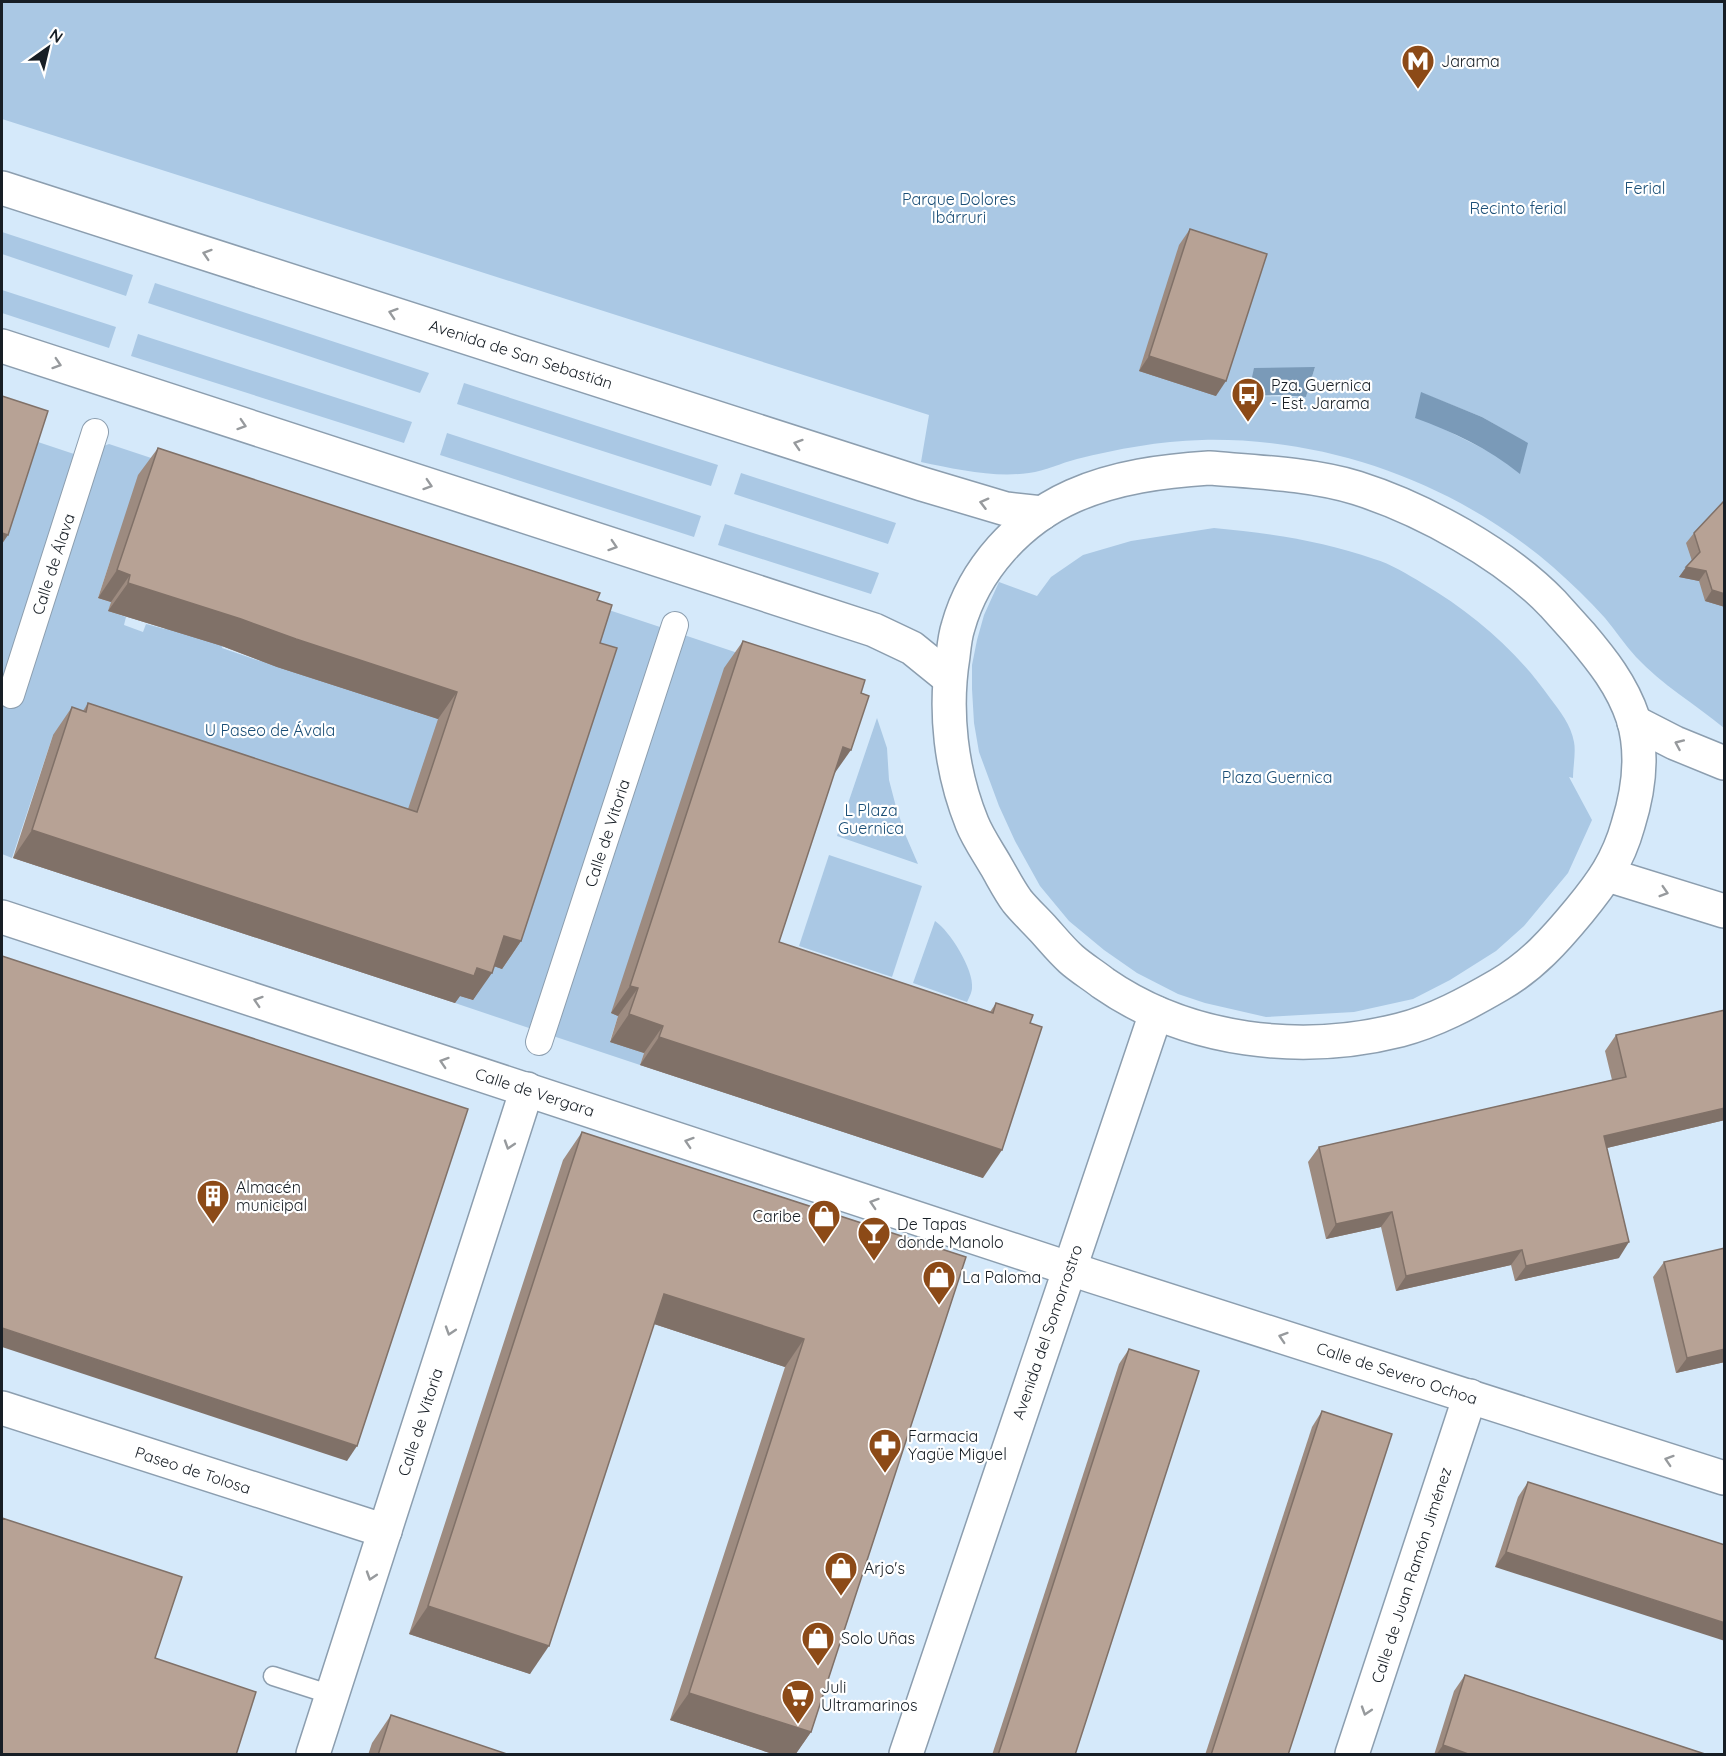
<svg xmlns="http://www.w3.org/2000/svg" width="1726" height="1756" viewBox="0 0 1726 1756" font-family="Quicksand,sans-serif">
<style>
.green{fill:#aac8e4;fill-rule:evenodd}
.water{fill:#7a9ab8}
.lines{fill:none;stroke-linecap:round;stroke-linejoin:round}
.service-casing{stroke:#8c9eaf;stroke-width:21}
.pedestrian-casing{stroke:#8c9eaf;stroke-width:28}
.minor-casing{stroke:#8c9eaf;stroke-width:36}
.tertiary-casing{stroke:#8c9eaf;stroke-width:36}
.service{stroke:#fff;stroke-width:18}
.pedestrian{stroke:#fff;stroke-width:26}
.minor{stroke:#fff;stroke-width:33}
.tertiary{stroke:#fff;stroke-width:33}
.wall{fill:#9d8b80}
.shaded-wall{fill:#807168}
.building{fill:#b7a295;stroke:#807168;stroke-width:1.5}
.oneway{stroke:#979a9d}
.labels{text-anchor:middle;stroke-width:4.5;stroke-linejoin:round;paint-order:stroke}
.poi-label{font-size:16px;fill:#171e25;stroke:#fff;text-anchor:start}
.park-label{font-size:16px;fill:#1b4f77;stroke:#fff}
.street-label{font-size:16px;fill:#171e25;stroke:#fff}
</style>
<rect width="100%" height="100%" fill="#d5e9fa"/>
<!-- green -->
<g class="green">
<path d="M2 2H1724V728C1695 704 1662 685 1636 657 1625 645 1616 631 1605 618 1589 600 1571 583 1553 567 1457 484 1329 437 1202 440 1159 441 1118 449 1077 459 1061 463 1045 471 1029 473 994 478 955 469 921 462L929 415 2 119ZM1315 367 1306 397 1249 396ZM1422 393 1482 417 1527 443 1520 473 1496 455 1446 430Z"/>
<path d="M2 232 133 275 126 296 2 254Z"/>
<path d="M155 283 429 373 420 393 148 303Z"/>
<path d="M2 290 116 327 109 348 2 313Z"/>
<path d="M138 334 412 422 404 443 131 356Z"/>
<path d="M464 383 718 465 711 486 457 404Z"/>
<path d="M447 433 701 516 694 537 440 455Z"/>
<path d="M29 439 95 461 101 447 109 444 663 628 532 1029 455 1003 458 995 472 1000 485 963 502 968 598 676 110 561 98 598 111 602 109 611 126 617 124 625 143 632 146 624 165 629 168 621 225 639 222 648 260 661 263 652 419 703 416 712 435 718 483 706 411 830 53 735 12 858 2 854V485Z"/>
<path d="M741 473 896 523 888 544 734 494Z"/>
<path d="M725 524 879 573 871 594 718 545Z"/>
<path d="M1214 528C1269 533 1323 541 1374 559 1391 564 1407 574 1422 583 1473 613 1516 650 1550 698 1560 711 1571 725 1574 742 1576 752 1573 767 1573 778L1569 777 1592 820 1568 873 1524 926 1496 951 1450 980 1413 999 1354 1012 1266 1017 1205 1003 1178 994 1137 973 1104 950 1069 921 1040 886 1015 841 999 806 979 752 974 723 972 689V665L977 640 984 615 999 582 1037 596 1051 577 1083 555 1131 541Z"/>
<path d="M684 635 852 691 618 1016 610 1041 644 1053 640 1065 553 1036Z"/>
<path d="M877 718 887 748 889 780 895 803 905 834 918 864 837 836Z"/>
<path d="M829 855 922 886 892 977 799 946Z"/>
<path d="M935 921C950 931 974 970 972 988 972 992 969 998 967 1002L913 983Z"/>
</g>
<!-- water -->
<g class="water">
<path d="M1315 367 1306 397 1279 395 1248 396 1254 368Z"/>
<path d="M1421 392 1482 417 1528 443 1520 474C1488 448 1453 432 1415 418Z"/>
</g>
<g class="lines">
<!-- service casing -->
<g class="service-casing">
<path id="service" d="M273 1676 332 1695"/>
</g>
<!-- pedestrian casing -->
<g class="pedestrian-casing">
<g id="pedestrian">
<path d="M11 695 95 432"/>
<path d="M539 1042 675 625"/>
</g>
</g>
<!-- minor casing -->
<g class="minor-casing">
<g id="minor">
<path d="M2 917 1092 1276 1724 1478"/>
<path d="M2 1408 385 1531"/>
<path d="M313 1754 527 1089"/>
<path d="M906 1754 1156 1013"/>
<path d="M1352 1754 1470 1396"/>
</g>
</g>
<!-- tertiary casing -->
<g class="tertiary-casing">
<g id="tertiary">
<path d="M2 188 922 484 1006 509 1042 513"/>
<path d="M2 346 874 630 912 648 949 678"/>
<path d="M1209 468C1257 472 1311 474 1357 488 1423 509 1505 554 1553 604 1562 614 1571 624 1580 634 1602 660 1622 685 1633 718 1644 754 1639 790 1628 825 1618 861 1602 883 1579 911 1555 940 1532 966 1499 985 1468 1003 1435 1021 1400 1030 1301 1055 1188 1042 1103 983 1093 975 1081 968 1071 959 1061 950 1053 940 1044 930 1035 920 1025 911 1017 901 1009 890 1003 878 996 866 988 852 978 838 972 823 951 771 944 711 953 656 954 647 955 636 958 627 974 569 1019 520 1073 496 1116 477 1163 471 1209 468Z"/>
<path d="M1634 722 1675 743 1724 763"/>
<path d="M1608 875 1724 911"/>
</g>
</g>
<!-- service -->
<use href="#service" class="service"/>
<!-- pedestrian -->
<use href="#pedestrian" class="pedestrian"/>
<!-- minor -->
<use href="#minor" class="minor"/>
<!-- tertiary -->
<use href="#tertiary" class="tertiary"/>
</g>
<!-- wall -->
<g class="wall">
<path d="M1190 229 1216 396 1139 371 1179 245Z"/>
<path d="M158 448 597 600 600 643 521 941 502 969 494 966 473 1000 460 996 455 1003 13 858 53 735 72 707 83 711 88 703 408 809 438 719 277 667 222 646 108 611 111 602 98 598 138 475Z"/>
<path d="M1694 533 1725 607 1705 601 1699 581 1679 577 1692 561 1686 543Z"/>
<path d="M743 641 834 774 779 942 990 1012 996 1003 983 1178 640 1065 644 1053 610 1042 618 1016 611 1013 724 668Z"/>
<path d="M1725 1010V1120L1607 1148 1619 1258 1515 1281 1511 1265 1396 1291 1381 1227 1326 1239 1308 1162 1319 1147 1612 1080 1605 1051 1616 1035Z"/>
<path d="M582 1132 966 1257 811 1732 795 1755H776L670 1720 785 1367 654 1324 530 1674 409 1634 563 1160Z"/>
<path d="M1664 1262 1725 1362 1676 1373 1653 1277Z"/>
<path d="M1129 1349 1075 1755H992L1119 1364Z"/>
<path d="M1322 1411 1288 1755H1205L1312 1427Z"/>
<path d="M1528 1482 1725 1545 1495 1567 1518 1497Z"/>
<path d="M1465 1675 1708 1755H1434L1454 1691Z"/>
<path d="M391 1715 510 1755H368L372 1743Z"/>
</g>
<!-- shaded-wall -->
<g class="shaded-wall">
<path d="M1149 356 1226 381 1216 396 1139 371Z"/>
<path d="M2 533 8 535 2 544Z"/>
<path d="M1686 567 1706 571 1699 581 1679 577Z"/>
<path d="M117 570 130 575 111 602 98 598Z"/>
<path d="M128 583 241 619 457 692 438 719 277 667 222 646 108 611Z"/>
<path d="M1712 590 1725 594V607L1705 601Z"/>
<path d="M843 747 851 750 832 777Z"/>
<path d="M32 830 477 968 492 973 473 1000 460 996 455 1003 13 858Z"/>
<path d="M504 936 521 941 502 969 485 963Z"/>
<path d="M630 986 638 988 618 1016 611 1013Z"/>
<path d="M629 1014 663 1026 644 1053 610 1042Z"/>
<path d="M659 1037 1002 1150 983 1178 640 1065Z"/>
<path d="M1725 1108V1120L1594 1151 1604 1136Z"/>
<path d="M1392 1212 1381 1227 1326 1239 1336 1224Z"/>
<path d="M1629 1242 1619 1258 1515 1281 1526 1266Z"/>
<path d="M1522 1250 1511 1265 1396 1291 1406 1276Z"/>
<path d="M664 1294 804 1339 785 1367 645 1321Z"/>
<path d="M2 1328 357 1446 347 1461 2 1347Z"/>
<path d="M1725 1349V1362L1676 1373 1687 1358Z"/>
<path d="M1506 1552 1725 1623V1641L1495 1567Z"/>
<path d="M428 1606 549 1646 530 1674 409 1634Z"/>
<path d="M689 1693 811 1732 795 1755H776L670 1720Z"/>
<path d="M1443 1745 1471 1755H1436Z"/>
</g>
<!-- building -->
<g class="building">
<path d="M1190 229 1267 254 1226 381 1149 356Z"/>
<path d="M2 396 48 411 8 535 2 533Z"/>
<path d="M158 448 600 593 597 600 612 605 600 643 617 648 521 941 504 936 492 973 477 968 474 976 32 830 72 707 86 712 88 703 417 812 457 692 296 639 241 619 128 583 130 575 117 570Z"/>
<path d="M1725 500V594L1712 590 1706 571 1686 567 1700 552 1694 533Z"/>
<path d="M743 641 865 680 861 693 869 696 851 750 843 747 779 942 993 1013 996 1003 1033 1015 1030 1023 1042 1027 1002 1150 659 1037 663 1026 629 1014 638 988 630 986Z"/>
<path d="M2 956 468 1109 357 1446 2 1328Z"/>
<path d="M1725 1010V1108L1604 1136 1629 1242 1526 1266 1522 1250 1406 1276 1392 1212 1336 1224 1319 1147 1626 1077 1616 1035Z"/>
<path d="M582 1132 966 1257 811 1732 689 1693 804 1339 664 1294 549 1646 428 1606Z"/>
<path d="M1725 1248V1349L1687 1358 1664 1262Z"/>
<path d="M1129 1349 1199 1371 1075 1755H998Z"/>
<path d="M1322 1411 1392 1434 1288 1755H1211Z"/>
<path d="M1528 1482 1725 1545V1623L1506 1552Z"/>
<path d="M2 1518 182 1577 155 1658 256 1692 236 1755H2Z"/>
<path d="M1465 1675 1708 1755H1471L1443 1745Z"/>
<path d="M391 1715 510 1755H378Z"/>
</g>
<!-- one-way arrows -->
<defs><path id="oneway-chevron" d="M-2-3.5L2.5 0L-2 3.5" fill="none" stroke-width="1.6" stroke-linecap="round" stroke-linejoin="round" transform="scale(1.5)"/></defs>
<g class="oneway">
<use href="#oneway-chevron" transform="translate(207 254) rotate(-162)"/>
<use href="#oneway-chevron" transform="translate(393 313) rotate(-162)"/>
<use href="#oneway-chevron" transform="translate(57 364) rotate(18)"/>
<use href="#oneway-chevron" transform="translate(242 425) rotate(18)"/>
<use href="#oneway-chevron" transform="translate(798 444) rotate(-162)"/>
<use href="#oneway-chevron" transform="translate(428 485) rotate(18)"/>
<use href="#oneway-chevron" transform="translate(984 503) rotate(-165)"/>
<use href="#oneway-chevron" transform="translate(613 546) rotate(18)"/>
<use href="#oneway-chevron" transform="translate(1679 744) rotate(-156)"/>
<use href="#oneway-chevron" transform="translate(1664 892) rotate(17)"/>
<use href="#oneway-chevron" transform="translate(258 1001) rotate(-162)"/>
<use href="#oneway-chevron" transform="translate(444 1062) rotate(-162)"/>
<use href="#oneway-chevron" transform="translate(689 1142) rotate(-162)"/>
<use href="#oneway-chevron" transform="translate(509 1145) rotate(108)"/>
<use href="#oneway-chevron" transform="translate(874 1203) rotate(-162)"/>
<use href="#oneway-chevron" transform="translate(450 1331) rotate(108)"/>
<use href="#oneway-chevron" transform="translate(1283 1337) rotate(-162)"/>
<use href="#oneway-chevron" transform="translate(1669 1460) rotate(-162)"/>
<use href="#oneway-chevron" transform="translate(371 1576) rotate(108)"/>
<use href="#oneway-chevron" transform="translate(1366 1711) rotate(108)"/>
</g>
<!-- icons -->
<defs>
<g id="metro-pin" transform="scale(1.725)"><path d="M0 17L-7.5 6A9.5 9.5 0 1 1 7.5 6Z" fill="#8c4a17" stroke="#fff"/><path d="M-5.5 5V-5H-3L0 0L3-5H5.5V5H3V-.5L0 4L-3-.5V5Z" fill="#fff"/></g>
<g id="bus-pin" transform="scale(1.725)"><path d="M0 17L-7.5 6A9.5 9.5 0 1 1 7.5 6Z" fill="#8c4a17" stroke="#fff"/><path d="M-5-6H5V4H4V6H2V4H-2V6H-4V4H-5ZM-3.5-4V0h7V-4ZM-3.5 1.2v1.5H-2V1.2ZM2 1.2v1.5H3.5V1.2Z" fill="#fff"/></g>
<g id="building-pin" transform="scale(1.725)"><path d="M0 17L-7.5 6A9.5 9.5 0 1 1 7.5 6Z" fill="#8c4a17" stroke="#fff"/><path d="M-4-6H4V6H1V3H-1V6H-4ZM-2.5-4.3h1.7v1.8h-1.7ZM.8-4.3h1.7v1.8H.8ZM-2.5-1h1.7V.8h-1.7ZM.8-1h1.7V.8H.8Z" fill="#fff"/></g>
<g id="shop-pin" transform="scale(1.725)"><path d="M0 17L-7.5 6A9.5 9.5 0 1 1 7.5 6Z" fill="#8c4a17" stroke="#fff"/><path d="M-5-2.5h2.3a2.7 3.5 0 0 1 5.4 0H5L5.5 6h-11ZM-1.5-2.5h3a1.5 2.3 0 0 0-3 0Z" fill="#fff"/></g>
<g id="bar-pin" transform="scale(1.725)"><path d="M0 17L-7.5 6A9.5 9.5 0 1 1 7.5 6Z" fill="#8c4a17" stroke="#fff"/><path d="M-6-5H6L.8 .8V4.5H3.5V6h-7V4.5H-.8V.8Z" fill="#fff"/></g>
<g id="pharmacy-pin" transform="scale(1.725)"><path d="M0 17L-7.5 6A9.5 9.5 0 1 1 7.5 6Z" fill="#8c4a17" stroke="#fff"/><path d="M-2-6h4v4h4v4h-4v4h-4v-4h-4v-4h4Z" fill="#fff"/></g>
<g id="supermarket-pin" transform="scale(1.725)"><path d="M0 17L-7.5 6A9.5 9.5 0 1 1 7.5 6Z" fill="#8c4a17" stroke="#fff"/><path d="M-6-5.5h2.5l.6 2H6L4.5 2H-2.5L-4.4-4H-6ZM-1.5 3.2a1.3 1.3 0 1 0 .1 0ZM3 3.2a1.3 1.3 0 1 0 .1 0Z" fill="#fff"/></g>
</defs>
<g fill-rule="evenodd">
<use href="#metro-pin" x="1418" y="61"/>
<use href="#bus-pin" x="1248" y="394"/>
<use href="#building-pin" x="213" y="1196"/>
<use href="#shop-pin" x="824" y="1216"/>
<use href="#bar-pin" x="874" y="1233"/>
<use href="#shop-pin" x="939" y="1277"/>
<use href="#pharmacy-pin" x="885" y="1445"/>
<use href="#shop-pin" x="841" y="1568"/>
<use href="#shop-pin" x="818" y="1638"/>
<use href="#supermarket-pin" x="798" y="1696"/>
</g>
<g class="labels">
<!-- poi labels -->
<g class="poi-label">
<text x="1441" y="67">Jarama</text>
<text x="1271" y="391">Pza. Guernica<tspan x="1271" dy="18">- Est. Jarama</tspan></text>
<text x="236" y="1193">Almacén<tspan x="236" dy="18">municipal</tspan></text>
<text x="801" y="1222" text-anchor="end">Caribe</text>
<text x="897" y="1230">De Tapas<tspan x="897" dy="18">donde Manolo</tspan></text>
<text x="962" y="1283">La Paloma</text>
<text x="908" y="1442">Farmacia<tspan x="908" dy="18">Yagüe Miguel</tspan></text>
<text x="864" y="1574">Arjo's</text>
<text x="841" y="1644">Solo Uñas</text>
<text x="821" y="1693">Juli<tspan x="821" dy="18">Ultramarinos</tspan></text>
</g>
<!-- park labels -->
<g class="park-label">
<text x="1645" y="194">Ferial</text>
<text x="959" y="205">Parque Dolores<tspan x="959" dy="18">Ibárruri</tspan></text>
<text x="1518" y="214">Recinto ferial</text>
<text x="270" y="736">U Paseo de Ávala</text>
<text x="1277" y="783">Plaza Guernica</text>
<text x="871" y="816">L Plaza<tspan x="871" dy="18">Guernica</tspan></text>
</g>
<!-- street labels -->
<g class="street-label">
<text transform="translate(521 354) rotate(18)" y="6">Avenida de San Sebastián</text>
<text transform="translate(53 564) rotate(-72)" y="6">Calle de Álava</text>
<text transform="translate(607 833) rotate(-72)" y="6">Calle de Vitoria</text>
<text transform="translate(535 1092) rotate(18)" y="6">Calle de Vergara</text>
<text transform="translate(1047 1332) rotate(-71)" y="6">Avenida del Somorrostro</text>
<text transform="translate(1397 1373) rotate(18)" y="6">Calle de Severo Ochoa</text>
<text transform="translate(420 1422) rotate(-72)" y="6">Calle de Vitoria</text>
<text transform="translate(193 1470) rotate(18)" y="6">Paseo de Tolosa</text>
<text transform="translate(1411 1575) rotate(-72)" y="6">Calle de Juan Ramón Jiménez</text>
</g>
</g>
<!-- border -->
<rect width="1726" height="1756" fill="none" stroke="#171e25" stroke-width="6"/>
<!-- north arrow -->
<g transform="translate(48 48) rotate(34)" stroke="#ffffff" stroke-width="4.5" paint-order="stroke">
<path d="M0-4.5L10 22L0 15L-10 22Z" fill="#171e25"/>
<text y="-9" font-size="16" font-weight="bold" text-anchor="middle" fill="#171e25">N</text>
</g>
</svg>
